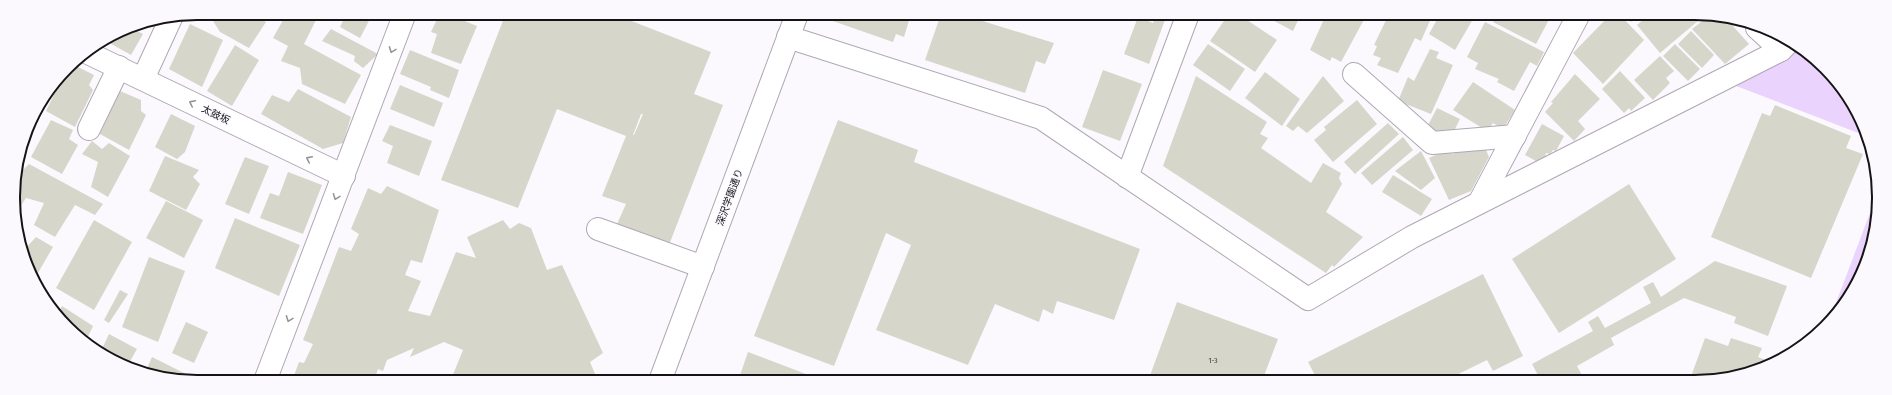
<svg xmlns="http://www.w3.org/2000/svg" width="1892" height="395" viewBox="0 0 1892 395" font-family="'Fira Sans Condensed','Noto Sans JP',sans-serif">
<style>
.green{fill:#ead3fc}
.building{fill:#d7d6ca;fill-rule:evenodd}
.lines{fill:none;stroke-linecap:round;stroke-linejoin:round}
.minor-casing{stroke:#aea8b3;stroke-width:24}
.minor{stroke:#fff;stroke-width:22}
.oneway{stroke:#969596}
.labels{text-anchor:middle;stroke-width:3;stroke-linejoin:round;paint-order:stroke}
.number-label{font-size:8px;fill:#464443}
.street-label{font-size:10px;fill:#151316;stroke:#fcf9fe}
.rim{fill:none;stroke:#151316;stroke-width:2}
</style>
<rect width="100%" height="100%" fill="#fcf9fe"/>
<!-- green -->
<g class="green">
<path d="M1794 44 1841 85 1866 136 1731 84Z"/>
<path d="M1876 197 1877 221 1860 279 1828 324Z"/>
</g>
<!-- building -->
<g class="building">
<path d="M208 13H250L266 22 249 48 220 32Z"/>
<path d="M287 13H302L316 20 304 44 361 75 345 104 302 84 300 68 281 61 288 46 273 38Z"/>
<path d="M314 13H331L325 18Z"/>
<path d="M338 13H373L360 38 340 27 345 17Z"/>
<path d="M440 13H445L477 26 461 64 431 53 437 34 431 32Z"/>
<path d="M506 13H611L711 52 694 94 723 105 669 245 617 224 626 204 602 196 626 136 557 109 518 208 441 180ZM641 114H643L634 135H633Z"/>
<path d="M829 14H911L904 37 896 34 893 42 827 19Z"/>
<path d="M941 14H960L1054 43 1045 64 1036 61 1025 93 925 60Z"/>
<path d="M1157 14H1167L1149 64 1124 54 1138 17 1153 23Z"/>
<path d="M1238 14 1277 40 1255 72 1210 41 1228 15 1234 20Z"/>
<path d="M1261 14H1301L1293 31Z"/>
<path d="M1319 14H1367L1341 62 1332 57 1330 61 1310 50 1325 17Z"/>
<path d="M1389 14H1433L1421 41 1415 38 1398 73 1377 65 1381 58 1373 55 1377 46 1374 45Z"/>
<path d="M1440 14H1466L1473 19 1455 50 1429 34Z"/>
<path d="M1497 14H1552L1536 44 1493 22Z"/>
<path d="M1614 14H1619L1644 40 1603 84 1573 53 1608 17 1610 20Z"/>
<path d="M1623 14H1638L1631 22Z"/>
<path d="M1650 14H1655L1657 18 1661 14 1705 15 1660 53 1637 25Z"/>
<path d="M1710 15 1724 16 1749 44 1725 64 1692 29Z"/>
<path d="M155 21 152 27 145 23Z"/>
<path d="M1485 22 1544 52 1537 66 1530 62 1514 91 1497 82 1499 79 1475 69 1478 63 1467 57Z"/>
<path d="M190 24 223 40 202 87 169 69Z"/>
<path d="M127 27H129L143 34 131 55 106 41Z"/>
<path d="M331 29 378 54 363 68 354 61 355 56 322 41Z"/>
<path d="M1691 31 1714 55 1702 68 1678 44Z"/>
<path d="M1208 44 1245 69 1230 91 1193 65Z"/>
<path d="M1675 44 1700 69 1688 81 1663 56Z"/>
<path d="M235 45 259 60 232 106 207 91Z"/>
<path d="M1430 49 1439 52 1436 58 1453 65 1431 114 1398 101 1408 77 1414 81Z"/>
<path d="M410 50 459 70 449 98 430 90 431 87 400 74Z"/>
<path d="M1660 56 1674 71 1666 78 1670 83 1653 100 1634 80Z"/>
<path d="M72 64 94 75 89 85 93 90 75 127 46 111 68 66Z"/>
<path d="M1103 70 1142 84 1120 141 1082 127Z"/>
<path d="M1620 71 1645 98 1631 111 1629 108 1624 113 1602 89Z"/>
<path d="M1265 72 1300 99 1282 126 1245 98Z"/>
<path d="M1575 74 1600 99 1578 121 1585 129 1574 141 1545 112 1553 103 1551 102Z"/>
<path d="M1196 76 1267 122 1260 134 1268 138 1261 148 1311 183 1323 163 1341 173 1339 178 1342 184 1326 212 1363 237 1334 267 1332 265 1326 273 1163 166Z"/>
<path d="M1323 76 1344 101 1307 133 1298 126 1293 131 1286 126Z"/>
<path d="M1473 82 1515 110 1503 129 1493 123 1487 131 1453 110Z"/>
<path d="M400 85 443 103 434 127 390 109Z"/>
<path d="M298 89 351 117 343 143 323 149 261 114 272 95 289 102Z"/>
<path d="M120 91 141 100V111L146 115 129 150 100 134Z"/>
<path d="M1357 100 1377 124 1333 162 1314 140 1326 130 1324 127Z"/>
<path d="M1775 105 1851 136 1846 148 1863 154 1811 278 1711 237 1762 113 1770 116Z"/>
<path d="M1437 108 1460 119 1452 135 1425 131Z"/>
<path d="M171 114 195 126 185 152 177 159 155 147Z"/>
<path d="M51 120 73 130 69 139 78 145 62 174 31 157Z"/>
<path d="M838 120 918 150 914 162 1140 249 1114 320 1057 301 1053 314 1043 309 1039 322 995 304 968 365 876 330 911 245 886 233 834 366 754 336Z"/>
<path d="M1388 123 1399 134 1355 174 1344 162Z"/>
<path d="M1542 124 1564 136 1556 151 1553 150 1550 154 1546 153 1545 157 1536 161 1525 155Z"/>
<path d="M390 125 432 141 419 176 387 163 393 146 382 141Z"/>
<path d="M1403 137 1413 150 1372 185 1361 173Z"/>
<path d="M92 141 102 149 109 143 130 156 108 197 91 187 98 162 82 154Z"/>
<path d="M1449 149 1452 154 1460 151 1486 150 1489 157 1471 191 1449 200 1429 158Z"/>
<path d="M1421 151 1435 178 1421 190 1395 171Z"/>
<path d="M165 156 199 170 193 177 200 184 186 210 149 191Z"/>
<path d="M245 157 269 166 249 214 225 204Z"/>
<path d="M29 164 103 204 95 215 75 205 55 237 34 225 44 203 26 198 20 207 16 205 13 186 17 170 21 172Z"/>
<path d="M288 172 322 185 303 234 260 218 270 193 279 196Z"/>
<path d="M1393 175 1432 199 1421 216 1382 192Z"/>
<path d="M1629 184 1676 259 1559 333 1512 259Z"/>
<path d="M387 186 439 210 422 263 411 260 405 275 421 281 408 311 430 316 456 252 476 258 467 237 503 220 510 229 519 223 531 228 547 270 562 265 603 353 590 362 598 381H461L452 377 463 350 444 342 410 357 414 348 387 360 383 371 378 369 374 381H292L299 362 304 363 313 344 303 340 339 247 351 251 359 234 351 229 368 188 381 194Z"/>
<path d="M166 201 203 220 184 258 146 238Z"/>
<path d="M235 218 300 245 279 296 215 268Z"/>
<path d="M94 220 132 242 94 310 56 288Z"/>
<path d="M36 237 53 247 35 278 23 257 22 249 24 250Z"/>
<path d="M149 257 185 271 158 342 122 327Z"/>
<path d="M1715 261 1787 286 1768 336 1734 323 1736 317 1684 298 1611 338 1614 345 1577 366 1585 381H1541L1532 364 1593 331 1588 322 1598 316 1605 328 1651 303 1643 287 1653 282 1661 297Z"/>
<path d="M1483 274 1523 356 1493 371 1487 360 1444 381H1318L1308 362Z"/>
<path d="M120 290 128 294 109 323 104 320Z"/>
<path d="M1177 302 1278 339 1262 381H1148Z"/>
<path d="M62 306 93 326 86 341 59 319 57 316Z"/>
<path d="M186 322 208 332 194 363 172 353Z"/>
<path d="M109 334 137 349 128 365 105 357 100 353Z"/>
<path d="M1705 338 1728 346 1731 338 1762 348 1758 357 1773 363 1765 368 1707 382H1689Z"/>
<path d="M748 352 819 379 818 381H738Z"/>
<path d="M152 357 186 374 184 380H174L146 371Z"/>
</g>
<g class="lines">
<!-- minor casing -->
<g class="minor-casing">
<g id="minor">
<path d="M1757 28 1781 50"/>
<path d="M788 37 1041 118 1308 299 1412 237 1781 50 1790 41"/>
<path d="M88 53 344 176"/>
<path d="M1354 74 1432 143 1515 136"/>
<path d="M143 79 171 18"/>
<path d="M89 129 119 67"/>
<path d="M1127 177 1188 14"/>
<path d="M1480 201 1579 14"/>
<path d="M598 229 703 267"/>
<path d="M265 381 405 13"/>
<path d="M660 381 797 14"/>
</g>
</g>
<!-- minor -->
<use href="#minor" class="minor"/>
</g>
<!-- one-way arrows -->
<defs><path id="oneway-chevron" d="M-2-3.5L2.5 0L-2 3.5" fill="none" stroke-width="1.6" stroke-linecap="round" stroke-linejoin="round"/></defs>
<g class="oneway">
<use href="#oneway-chevron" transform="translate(392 50) rotate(111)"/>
<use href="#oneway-chevron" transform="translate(192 103) rotate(-154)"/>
<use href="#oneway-chevron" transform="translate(309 159) rotate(-154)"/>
<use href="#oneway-chevron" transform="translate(336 197) rotate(111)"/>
<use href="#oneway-chevron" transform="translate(289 319) rotate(111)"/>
</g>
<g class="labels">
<!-- number labels -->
<g class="number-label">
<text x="1213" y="363">1-3</text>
</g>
<!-- street labels -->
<g class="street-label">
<text transform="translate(216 114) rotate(26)" y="4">太鼓坂</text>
<text transform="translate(729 197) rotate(-70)" y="4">深沢学園通り</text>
</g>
</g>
<!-- crop -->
<path d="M0 0H1892V395H0ZM197 20H1695A177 177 0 0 1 1872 197V198A177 177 0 0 1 1695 375H197A177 177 0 0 1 20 198V197A177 177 0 0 1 197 20Z" fill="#fcf9fe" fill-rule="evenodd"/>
<path class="rim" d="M197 20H1695A177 177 0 0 1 1872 197V198A177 177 0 0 1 1695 375H197A177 177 0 0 1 20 198V197A177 177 0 0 1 197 20Z"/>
</svg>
